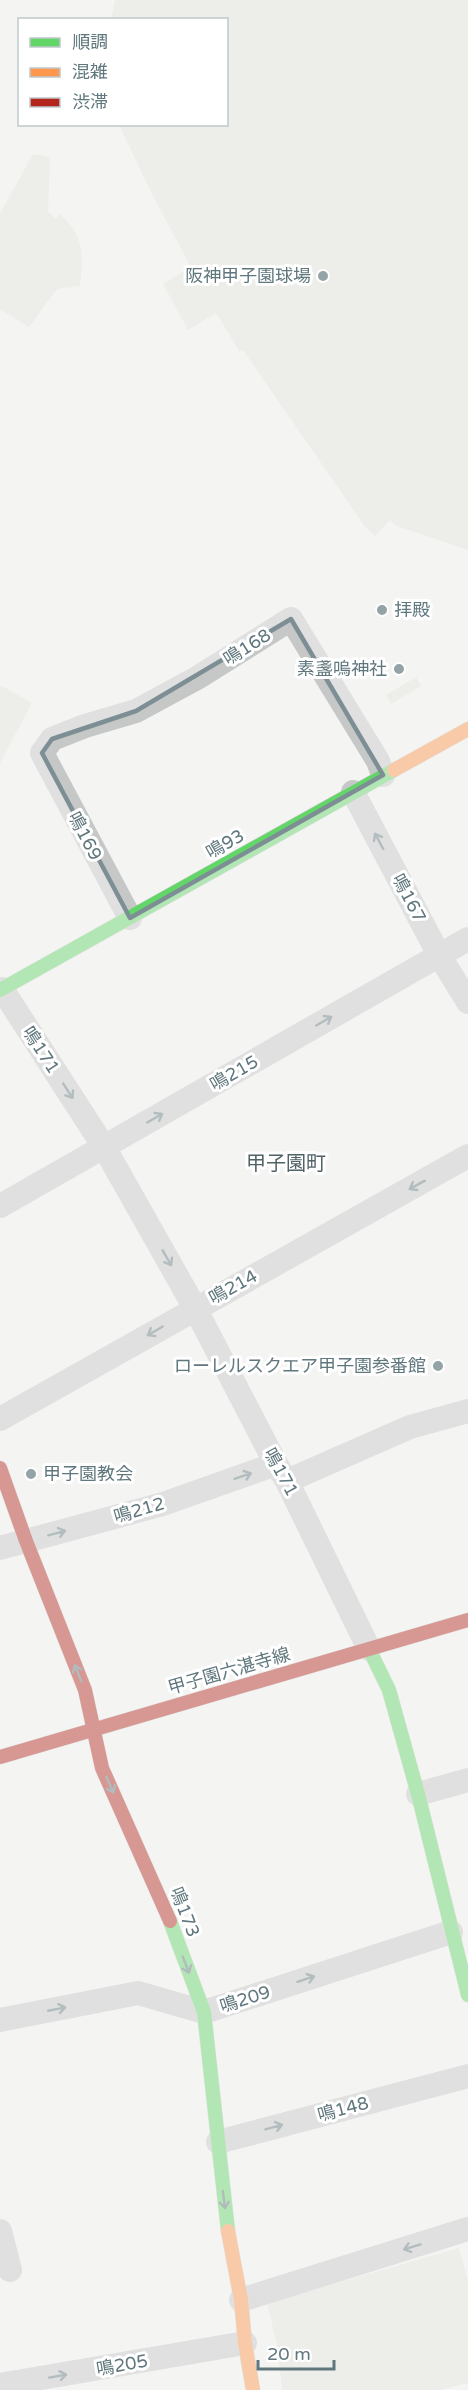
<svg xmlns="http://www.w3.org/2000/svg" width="468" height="2390" viewBox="0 0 468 2390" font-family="'Varela Round','Noto Sans JP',sans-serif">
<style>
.green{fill:#e4e6e0}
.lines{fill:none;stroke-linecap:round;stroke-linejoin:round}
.fast-casing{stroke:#d0d1d1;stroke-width:15}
.slow-casing{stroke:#d0d1d1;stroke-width:15}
.jam-casing{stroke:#d0d1d1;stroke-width:15}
.street{stroke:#c6c8c8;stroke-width:24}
.fast{stroke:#63d668;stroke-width:14}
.slow{stroke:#ff974d;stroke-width:14}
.jam{stroke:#b3261e;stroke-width:14}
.oneway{stroke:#657b81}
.oneway2{stroke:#60777d}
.marked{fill:none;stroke:#7d8f94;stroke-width:4.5;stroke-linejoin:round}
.poi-dot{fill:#94a3a6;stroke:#fff;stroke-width:2}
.labels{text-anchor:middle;stroke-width:6;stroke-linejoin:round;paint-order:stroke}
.poi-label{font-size:18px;fill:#60777d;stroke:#fff;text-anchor:end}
.street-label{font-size:18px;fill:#60777d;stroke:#fff}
.neighbourhood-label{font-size:20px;fill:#526368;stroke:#fff}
</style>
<rect width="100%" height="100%" fill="#f4f4f3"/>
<!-- green -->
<g class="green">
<path d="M115 0H468V550L397 526 390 520 375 536 366 528 243 350 240 352 216 313 188 330 163 284 191 267 154 198 119 125 226 124V20L111 19Z"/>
<path d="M33 154 50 157 48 212 56 219 60 214C85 237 83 254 80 286L57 289 29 327 0 309V213Z"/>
<path d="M416 677 421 686 391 704 386 695Z"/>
<path d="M0 685 32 703 0 763Z"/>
<path d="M459 2248 468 2282V2383L441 2390H282L278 2349 267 2303Z"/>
</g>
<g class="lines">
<!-- fast casing -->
<g class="fast-casing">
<g id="fast">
<path d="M0 990 394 770"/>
<path d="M369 1649 389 1690 418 1794 468 1995"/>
<path d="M170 1921 204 2012 228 2231"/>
</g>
</g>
<!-- slow casing -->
<g class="slow-casing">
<g id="slow">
<path d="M394 770 468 729"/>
<path d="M228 2231 241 2300 245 2343 253 2390"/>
</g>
</g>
<!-- jam casing -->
<g class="jam-casing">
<g id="jam">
<path d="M0 1468 26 1541 85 1690 102 1768 170 1921"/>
<path d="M0 1757 468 1620"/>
</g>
</g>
<!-- street -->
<g class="street">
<path d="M353 792 439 955 468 1002"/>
<path d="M130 918 42 753 52 739 85 726 136 711 197 678 291 619 378 761 383 775"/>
<path d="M2 989 104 1147 195 1308 276 1464 287 1481 369 1649"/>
<path d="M0 1206 468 939"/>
<path d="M0 1419 468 1156"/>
<path d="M287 1481 410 1427 468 1411"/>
<path d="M0 1548 163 1504 276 1464"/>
<path d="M418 1794 468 1780"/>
<path d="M0 2020 138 1993 204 2012 451 1932"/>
<path d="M218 2142 468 2076"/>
<path d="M0 2231 10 2270"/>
<path d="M241 2300 468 2229"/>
<path d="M0 2385 245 2343"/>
</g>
<!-- fast -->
<use href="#fast" class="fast"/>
<!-- slow -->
<use href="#slow" class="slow"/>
<!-- jam -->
<use href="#jam" class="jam"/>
</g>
<!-- one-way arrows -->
<defs><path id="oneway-shaft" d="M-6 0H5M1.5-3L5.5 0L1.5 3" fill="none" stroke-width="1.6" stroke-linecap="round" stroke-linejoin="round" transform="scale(1.5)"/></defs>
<g class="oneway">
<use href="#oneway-shaft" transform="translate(379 841) rotate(-118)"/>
<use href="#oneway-shaft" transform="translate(324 1021) rotate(-30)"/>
<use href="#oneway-shaft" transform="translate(68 1091) rotate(57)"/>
<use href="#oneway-shaft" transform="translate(155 1118) rotate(-30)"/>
<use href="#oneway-shaft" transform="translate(417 1185) rotate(151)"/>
<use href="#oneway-shaft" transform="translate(167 1258) rotate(60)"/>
<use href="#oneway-shaft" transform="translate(155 1331) rotate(150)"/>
<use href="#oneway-shaft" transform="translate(243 1476) rotate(-19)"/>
<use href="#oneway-shaft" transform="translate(57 1533) rotate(-15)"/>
<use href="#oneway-shaft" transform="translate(306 1979) rotate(-18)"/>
<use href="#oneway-shaft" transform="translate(57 2009) rotate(-11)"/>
<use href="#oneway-shaft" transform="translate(274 2127) rotate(-15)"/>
<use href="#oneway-shaft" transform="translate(412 2247) rotate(163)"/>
<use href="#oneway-shaft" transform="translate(58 2376) rotate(-10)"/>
</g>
<g class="oneway2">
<use href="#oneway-shaft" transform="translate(78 1673) rotate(-112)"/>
<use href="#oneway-shaft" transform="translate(110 1785) rotate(66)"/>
<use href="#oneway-shaft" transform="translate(186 1965) rotate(69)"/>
<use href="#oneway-shaft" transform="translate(224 2200) rotate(83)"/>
</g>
<!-- marked area -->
<path d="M0 0H468V2390H0ZM291 619 383 775 130 918 42 753 52 739 136 711Z" fill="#f4f4f3" fill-opacity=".55" fill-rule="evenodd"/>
<path class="marked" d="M291 619 383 775 130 918 42 753 52 739 136 711Z"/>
<!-- markers -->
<g class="poi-dot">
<circle cx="323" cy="276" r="6"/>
<circle cx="382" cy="610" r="6"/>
<circle cx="399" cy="669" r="6"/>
<circle cx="438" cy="1366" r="6"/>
<circle cx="31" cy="1474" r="6"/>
</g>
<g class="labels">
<!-- poi labels -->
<g class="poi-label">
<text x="311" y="282">阪神甲子園球場</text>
<text x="394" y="616" text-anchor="start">拝殿</text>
<text x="387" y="675">素盞嗚神社</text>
<text x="426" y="1372">ローレルスクエア甲子園参番館</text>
<text x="43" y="1480" text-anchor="start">甲子園教会</text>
</g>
<!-- street labels -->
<g class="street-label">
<text transform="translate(247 647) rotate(-32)" y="6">鳴168</text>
<text transform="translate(85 836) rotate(62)" y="6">鳴169</text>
<text transform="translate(225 844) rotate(-30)" y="6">鳴93</text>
<text transform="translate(409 898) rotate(62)" y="6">鳴167</text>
<text transform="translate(41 1050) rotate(57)" y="6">鳴171</text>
<text transform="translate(234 1073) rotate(-30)" y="6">鳴215</text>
<text transform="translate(233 1287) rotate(-29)" y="6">鳴214</text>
<text transform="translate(281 1472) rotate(61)" y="6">鳴171</text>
<text transform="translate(139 1510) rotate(-16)" y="6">鳴212</text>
<text transform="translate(229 1671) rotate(-16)" y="6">甲子園六湛寺線</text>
<text transform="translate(185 1912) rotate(69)" y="6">鳴173</text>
<text transform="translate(245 1999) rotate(-18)" y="6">鳴209</text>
<text transform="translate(343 2109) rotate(-15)" y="6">鳴148</text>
<text transform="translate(122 2365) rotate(-10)" y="6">鳴205</text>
</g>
<!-- neighbourhood labels -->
<g class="neighbourhood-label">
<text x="286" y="1170">甲子園町</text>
</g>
</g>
<!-- legend -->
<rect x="18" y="18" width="210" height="108" fill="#ffffff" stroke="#bfc9cb" stroke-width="1.5"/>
<rect x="30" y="38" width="30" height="9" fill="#63d668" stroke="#bfc9cb" stroke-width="1.5"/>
<text x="72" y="48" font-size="18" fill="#60777d">順調</text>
<rect x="30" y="68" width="30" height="9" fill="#ff974d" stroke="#bfc9cb" stroke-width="1.5"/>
<text x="72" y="78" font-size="18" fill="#60777d">混雑</text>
<rect x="30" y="98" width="30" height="9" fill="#b3261e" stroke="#bfc9cb" stroke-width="1.5"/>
<text x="72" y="108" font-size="18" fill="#60777d">渋滞</text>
<!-- scale -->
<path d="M258 2360v9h76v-9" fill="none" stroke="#60777d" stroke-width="3"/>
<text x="267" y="2360" font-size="18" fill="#60777d" stroke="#ffffff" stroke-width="4.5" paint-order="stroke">20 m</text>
</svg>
